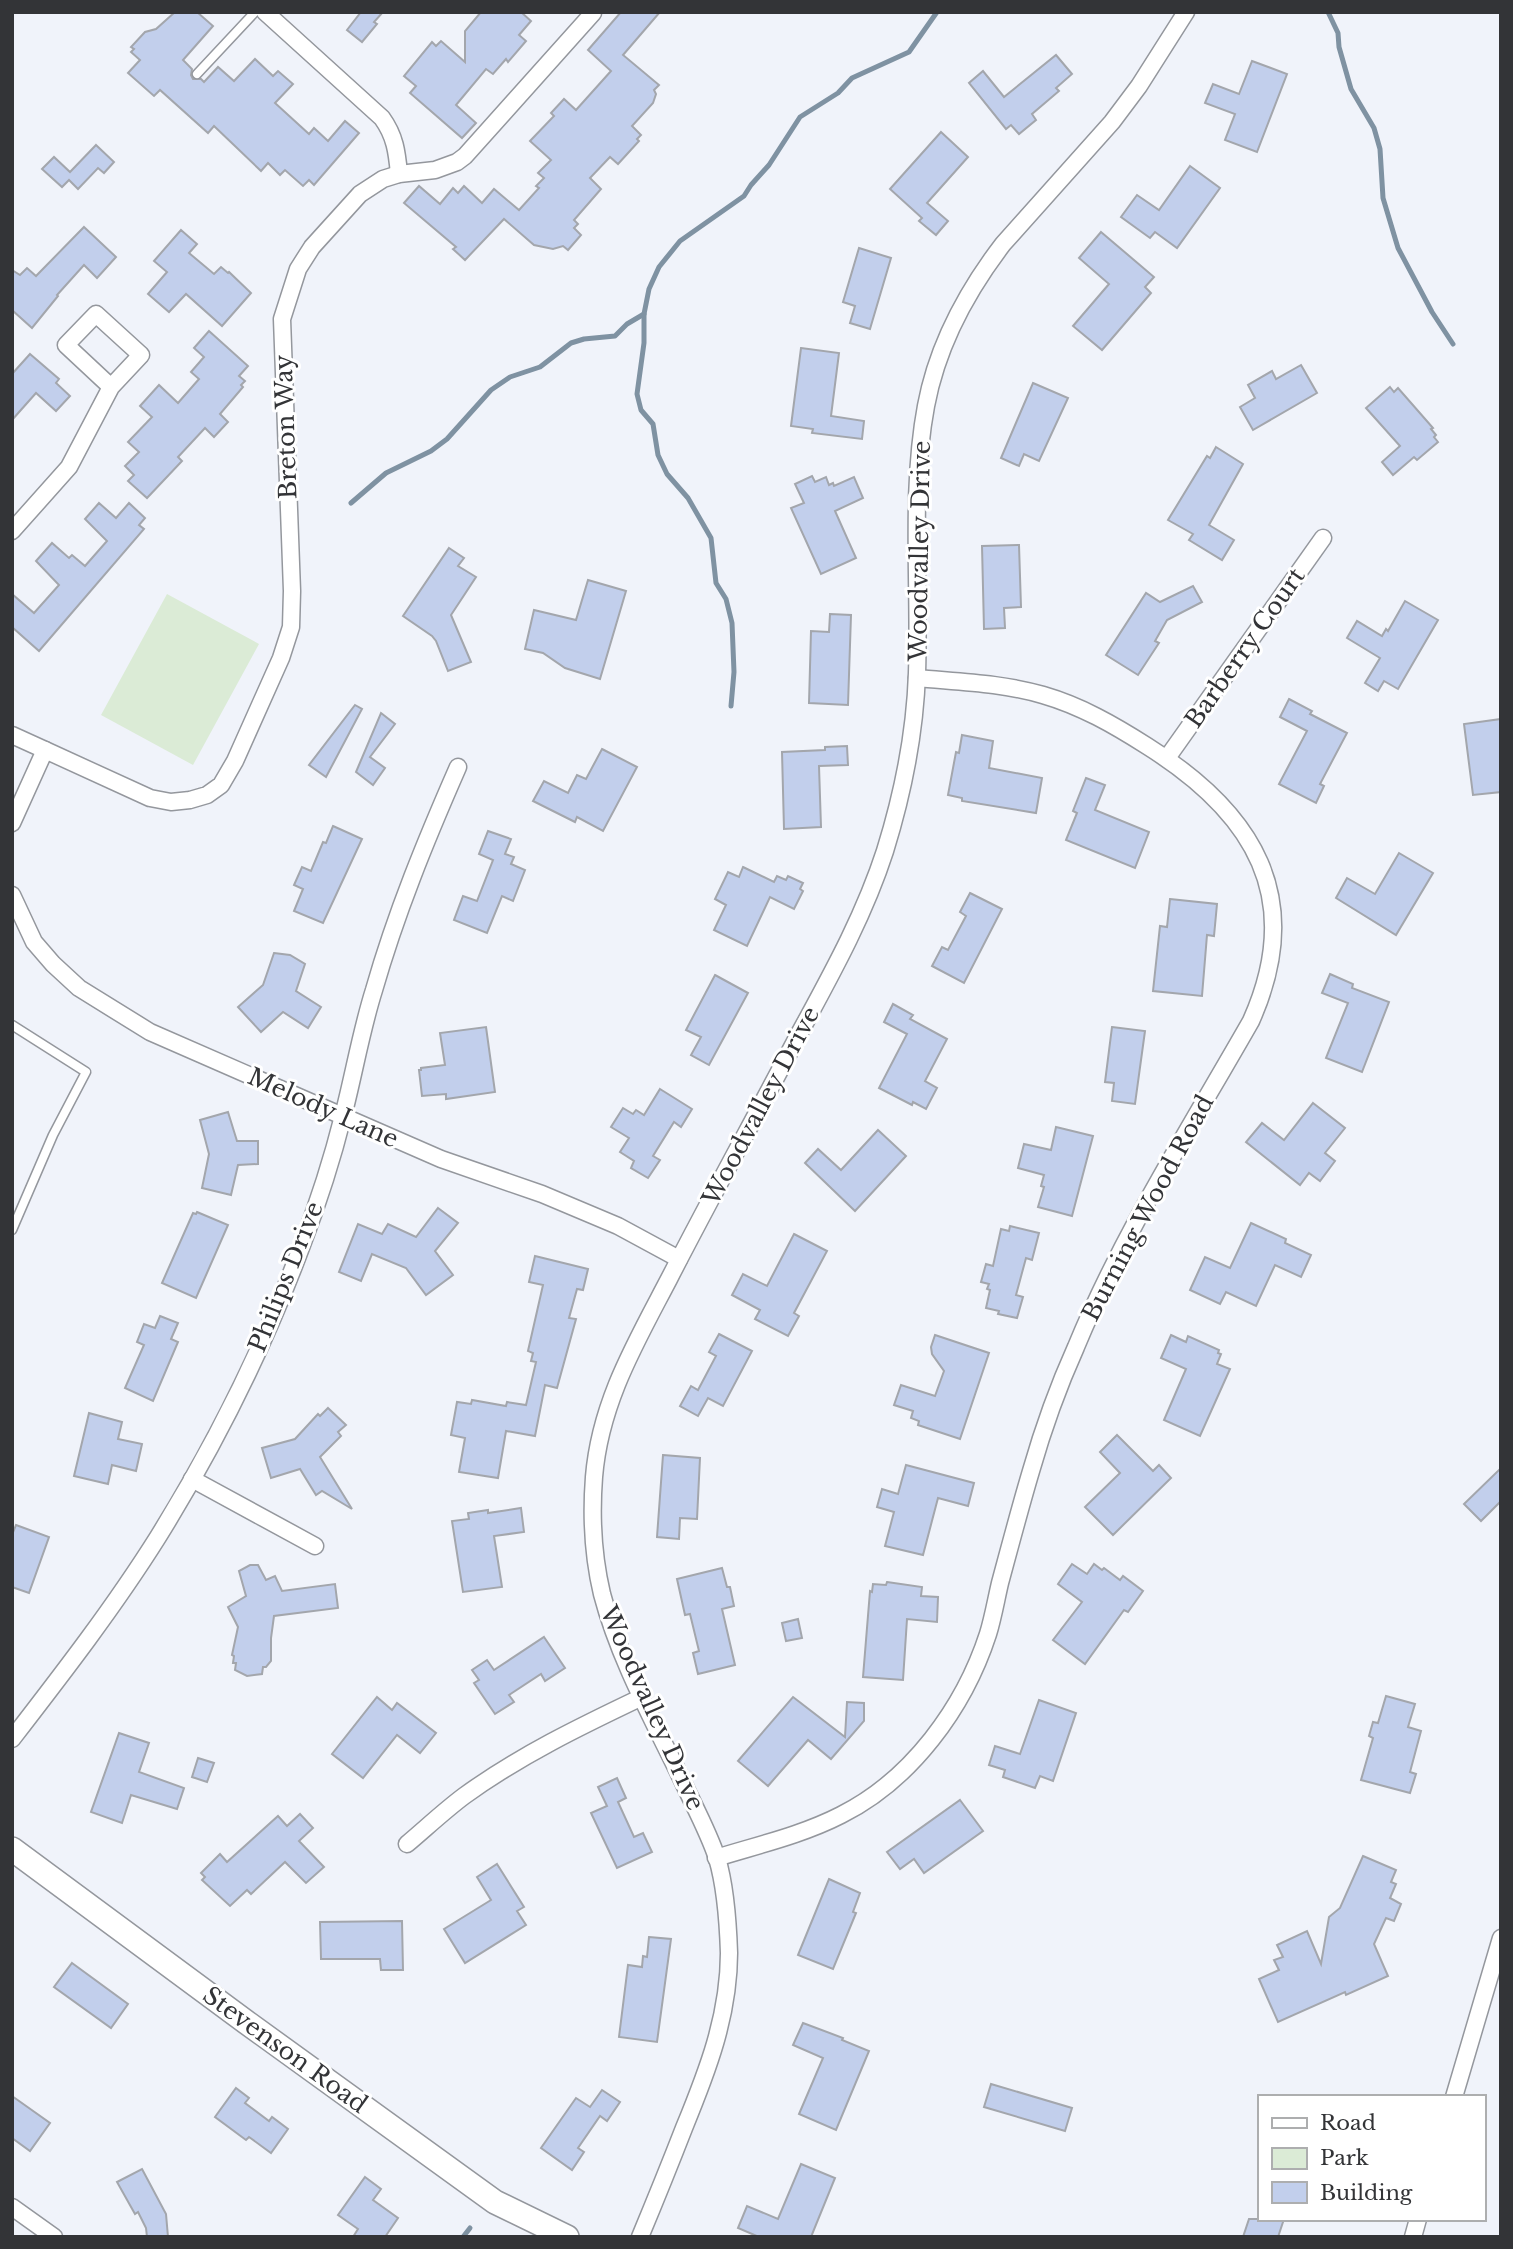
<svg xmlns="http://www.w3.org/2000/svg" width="1513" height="2249" viewBox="0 0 1513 2249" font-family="'Libre Baskerville',serif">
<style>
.green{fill:#dbebd6}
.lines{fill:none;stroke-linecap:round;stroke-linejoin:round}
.stream{stroke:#7f92a2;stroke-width:5}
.building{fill:#c2cfec;stroke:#a3a6ac;stroke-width:2}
.lane-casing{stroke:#94979d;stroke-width:11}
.street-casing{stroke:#94979d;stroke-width:19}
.secondary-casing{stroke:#94979d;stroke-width:26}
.lane{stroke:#fff;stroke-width:8}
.street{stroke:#fff;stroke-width:16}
.secondary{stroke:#fff;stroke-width:23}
.labels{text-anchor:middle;stroke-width:6;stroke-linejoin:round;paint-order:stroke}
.street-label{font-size:24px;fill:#333437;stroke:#fff}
</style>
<rect width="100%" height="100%" fill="#f0f3fa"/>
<!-- green -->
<path class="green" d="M167 594 259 644 193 765 101 715Z"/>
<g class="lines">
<!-- stream -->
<g class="stream">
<path d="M1328 12 1338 33 1339 47 1351 89 1374 128 1380 149 1383 198 1398 248 1432 312 1453 344"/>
<path d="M351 503 386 473 431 451 447 439 491 390 510 377 540 367 571 343 584 339 615 336 627 324 644 314"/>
<path d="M731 706 734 672 732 623 726 599 716 583 711 538 688 498 667 474 658 455 653 424 641 410 637 394 644 343V314L649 289 659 267 680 241 744 196 751 185 769 165 800 117 838 93 852 78 909 52 937 12"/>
<path d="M463 2237 470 2228"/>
</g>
</g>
<!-- building -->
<g class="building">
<path d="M175 12H197L213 26 183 60 192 69 191 75 193 79H201L204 82 218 67 234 81 255 59 273 76 278 71 293 84 275 103 309 134 314 128 328 141 345 121 359 133 314 185 309 180 303 186 285 170 280 175 268 163 261 171 214 126 208 133 160 90 154 96 128 73 140 60 131 52 134 49 131 47 145 32 156 29Z"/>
<path d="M361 12H383L374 22 377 24 362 42 347 30Z"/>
<path d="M481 12H521L531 21 519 35 526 41 508 62 506 59 493 74 486 69 456 105 476 123 462 138 410 93 416 86 404 76 432 42 436 46 441 41 465 62V31Z"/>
<path d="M621 12H660L623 55 659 85 654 90 656 94 653 103 632 126 641 135 637 139 639 141 618 164 610 157 590 178 601 189 574 220 578 224 574 228 581 235 568 250 563 246 553 249 534 245 504 219 465 260 453 249 456 247 404 203 419 186 440 204 453 188 458 193 464 186 482 203 494 189 519 210 539 188 536 186 544 178 538 173 551 160 530 141 554 116 551 113 564 99 576 110 611 71 588 50Z"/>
<path d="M1056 55 1072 74 1056 88 1059 91 1032 114 1036 120 1019 134 1011 125 1006 129 969 83 983 71 1004 97Z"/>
<path d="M1252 61 1287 74 1257 152 1225 140 1235 114 1205 103 1213 84 1239 94Z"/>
<path d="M941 132 968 157 927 203 948 221 936 235 919 221 922 218 890 189Z"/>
<path d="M96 145 114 162 104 173 98 168 78 189 69 180 62 187 42 169 54 157 70 172Z"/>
<path d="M1190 166 1220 188 1177 248 1155 232 1150 238 1121 217 1137 195 1159 210Z"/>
<path d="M84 227 116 257 97 278 84 265 57 295 58 296 32 328 12 310V270L20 275 27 268 36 276Z"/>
<path d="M181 230 197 244 189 253 214 274 221 267 228 273 229 272 251 293 222 326 186 294 169 312 148 294 167 272 154 261Z"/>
<path d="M1101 232 1154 277 1145 287 1151 293 1102 350 1073 326 1109 284 1079 258Z"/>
<path d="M859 248 891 258 870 329 850 323 855 306 843 302Z"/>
<path d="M209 331 248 366 239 376 245 381 241 385 243 387 220 414 228 422 214 437 205 428 178 457 182 461 147 498 128 481 134 475 125 466 139 452 128 442 152 417 140 406 159 385 178 403 199 379 191 372 204 357 194 348Z"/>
<path d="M801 348 839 353 831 416 864 421 862 439 812 433 813 429 791 426Z"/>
<path d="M30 354 59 379 56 383 70 396 56 411 36 393 12 420V374Z"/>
<path d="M1301 365 1317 393 1253 430 1240 407 1255 398 1248 385 1272 371 1276 379Z"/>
<path d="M1033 383 1068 398 1039 461 1024 454 1019 466 1001 458Z"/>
<path d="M1390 387 1394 392 1398 388 1433 428 1431 429 1436 435 1434 437 1438 442 1417 460 1414 457 1393 475 1382 462 1400 446 1366 408Z"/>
<path d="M1216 447 1243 464 1209 525 1234 540 1222 560 1189 540 1193 534 1168 520 1207 456 1210 458Z"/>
<path d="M812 476 815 482 826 477 829 485 833 483 834 486 854 477 863 498 835 511 856 558 821 574 791 508 804 503 795 484Z"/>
<path d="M99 503 116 518 129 503 145 518 139 525 144 529 39 651 12 627V594L34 613 59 585 36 561 52 543 69 558 72 555 85 566 107 541 85 519Z"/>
<path d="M1019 545 1021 607 1004 608 1005 628 984 629 982 546Z"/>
<path d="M449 548 464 558 458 566 476 577 451 615 471 662 448 671 436 641 432 636 403 616Z"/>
<path d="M588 580 626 591 600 679 565 668 543 653 525 649 534 610 576 620Z"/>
<path d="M1193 586 1202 602 1167 620 1155 641 1159 643 1138 675 1106 655 1146 593 1160 602Z"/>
<path d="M1405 601 1438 620 1398 689 1384 681 1378 691 1365 683 1380 658 1347 638 1357 621 1382 636 1386 629 1388 631Z"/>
<path d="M830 614 851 615 848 705 809 703 811 631 829 632Z"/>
<path d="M1289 699 1312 711 1310 714 1347 733 1320 784 1324 786 1316 803 1279 784 1307 731 1280 717Z"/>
<path d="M355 705 362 709 326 777 309 765Z"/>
<path d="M381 713 395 724 370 757 385 768 373 785 356 772Z"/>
<path d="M1501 719V792L1473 795 1464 724Z"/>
<path d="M962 735 993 741 989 768 1042 778 1036 813 962 801V798L948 795 956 752 959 753Z"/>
<path d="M847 746 848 765 819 766 821 827 784 829 782 752 825 750V747Z"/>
<path d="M602 749 637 767 603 831 577 817 575 822 533 801 544 781 568 793 577 775 586 779Z"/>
<path d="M1086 778 1105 785 1095 810 1149 832 1135 868 1066 840 1077 813 1073 811Z"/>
<path d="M333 826 362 839 323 923 294 911 303 889 294 885 302 867 311 871 323 842 326 843Z"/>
<path d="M488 831 511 839 505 854 514 857 511 864 525 870 513 901 502 896 487 933 454 920 463 896 477 901 493 860 479 854Z"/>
<path d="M1399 853 1433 873 1396 935 1336 898 1347 878 1375 894Z"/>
<path d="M743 867 774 882 777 876 786 880 788 876 803 883 800 889 803 891 794 909 770 897 747 946 714 930 726 905 715 899 728 872 739 877Z"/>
<path d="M970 893 1002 909 964 983 932 966 942 947 948 950 966 916 960 912Z"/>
<path d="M1170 899 1217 904 1214 936 1207 935 1202 996 1153 991 1160 926 1167 927Z"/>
<path d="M274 953 290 955 305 964 296 991 321 1007 308 1028 283 1012 261 1032 238 1007 263 985Z"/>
<path d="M1330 974 1353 984 1352 988 1389 1002 1362 1072 1326 1058 1348 1003 1322 993Z"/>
<path d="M715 975 748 993 709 1065 691 1055 701 1037 686 1030Z"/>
<path d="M893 1004 913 1015 910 1019 947 1039 925 1081 937 1088 926 1109 913 1102 912 1105 879 1088 907 1034 884 1022Z"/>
<path d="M486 1027 495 1092 446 1099V1094L422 1096 419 1070H421V1068L445 1065 440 1033Z"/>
<path d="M1112 1027 1145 1031 1135 1104 1112 1101 1114 1083 1105 1082Z"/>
<path d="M660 1089 692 1109 681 1127 674 1122 653 1156 660 1160 648 1178 631 1168 634 1161 620 1152 629 1138 611 1127 623 1108 633 1114 636 1110 644 1115Z"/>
<path d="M1313 1103 1345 1128 1325 1153 1335 1161 1320 1181 1309 1173 1300 1185 1246 1142 1262 1123 1284 1140Z"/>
<path d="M228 1112 237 1141H258V1164L238 1165 231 1195 202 1188 209 1154 200 1120Z"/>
<path d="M1056 1127 1093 1136 1072 1216 1038 1207 1044 1187 1041 1186 1044 1175 1018 1168 1024 1144 1051 1150Z"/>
<path d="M878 1130 906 1156 855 1211 805 1163 818 1149 841 1170Z"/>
<path d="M438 1208 458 1223 435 1251 453 1275 426 1295 406 1268 372 1254 361 1281 339 1272 358 1224 382 1234 388 1224 416 1237Z"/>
<path d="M197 1212 228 1225 196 1298 162 1283 193 1213 196 1214Z"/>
<path d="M1251 1223 1286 1239 1285 1243 1311 1255 1301 1277 1275 1265 1256 1306 1226 1292 1220 1304 1190 1290 1205 1257 1230 1268Z"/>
<path d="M1010 1226 1039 1233 1032 1260 1026 1258 1016 1295 1023 1297 1017 1318 998 1314 999 1311 986 1308 990 1290 987 1289 989 1284 981 1282 986 1264 993 1266 1001 1229 1009 1231Z"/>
<path d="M794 1234 827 1251 794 1313 799 1316 788 1336 755 1319 760 1310 732 1295 743 1274 767 1286Z"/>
<path d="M535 1256 588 1269 583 1290 577 1289 569 1318 576 1319 557 1388 545 1385 535 1436 506 1431 498 1478 459 1472 465 1438 451 1435 457 1402 471 1404 472 1400 506 1406 507 1402 526 1405 536 1362 531 1361 533 1353 528 1351 543 1285 529 1282Z"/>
<path d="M160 1316 178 1323 171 1339 178 1342 153 1401 125 1388 144 1345 137 1342 144 1324 155 1328Z"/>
<path d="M719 1334 752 1351 723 1406 708 1398 698 1416 680 1406 691 1386 698 1390 716 1356 709 1352Z"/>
<path d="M935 1335 989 1353 960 1439 918 1425 919 1421 911 1418 913 1411 894 1405 901 1385 935 1396 944 1371 932 1354 931 1347Z"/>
<path d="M1171 1335 1186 1342 1188 1336 1219 1350 1218 1353 1221 1354 1217 1364 1230 1369 1200 1436 1164 1420 1186 1369 1161 1358Z"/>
<path d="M328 1408 346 1425 338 1432 341 1436 320 1457 352 1509 322 1491 316 1495 300 1469 271 1478 262 1448 295 1439 318 1414 320 1416Z"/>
<path d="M89 1413 122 1422 118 1439 142 1444 136 1471 112 1465 108 1484 74 1476Z"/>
<path d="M1117 1435 1153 1471 1159 1465 1171 1478 1113 1535 1085 1507 1120 1473 1100 1452Z"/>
<path d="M663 1455 700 1458 697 1519 680 1518 679 1539 657 1537Z"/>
<path d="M906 1465 974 1483 968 1506 938 1498 923 1555 885 1546 894 1512 877 1507 882 1489 898 1494Z"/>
<path d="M1501 1468V1501L1481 1521 1464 1504Z"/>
<path d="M521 1508 524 1532 494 1536 502 1587 463 1592 452 1521 469 1519 468 1513 488 1510V1513Z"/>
<path d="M16 1525 49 1537 29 1593 12 1587V1535Z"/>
<path d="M1072 1564 1087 1574 1094 1564 1102 1570 1104 1568 1120 1580 1123 1576 1143 1591 1128 1612 1124 1610 1085 1664 1053 1640 1082 1602 1058 1584Z"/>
<path d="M250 1565H258L266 1580 275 1576 282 1591 335 1584 338 1608 274 1616 271 1638V1661L266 1667H263L262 1674 247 1676 235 1670 236 1663H233L234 1656 232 1655 238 1627 228 1607 246 1596 239 1571Z"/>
<path d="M722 1568 727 1587H730L734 1606 722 1609 735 1665 698 1674 693 1653 699 1651 690 1614 685 1615 677 1579Z"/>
<path d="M887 1582 922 1587 921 1596 938 1597 937 1622 907 1619 903 1680 863 1677 870 1591 872 1592 873 1584 886 1585Z"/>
<path d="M798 1619 802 1638 786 1641 782 1623Z"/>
<path d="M544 1637 565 1668 545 1681 541 1674 509 1695 514 1702 495 1714 474 1683 479 1680 472 1670 487 1660 494 1670Z"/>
<path d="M1386 1696 1415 1704 1408 1727 1421 1731 1410 1772 1416 1774 1410 1793 1361 1780 1373 1738 1369 1736 1373 1722 1378 1723Z"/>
<path d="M377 1697 392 1710 397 1703 436 1733 420 1753 397 1735 363 1778 332 1754Z"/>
<path d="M793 1697 845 1737 847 1702 864 1703V1721L831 1759 808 1740 768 1786 738 1761Z"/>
<path d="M1039 1700 1076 1713 1053 1781 1040 1776 1035 1788 1003 1777 1005 1770 989 1765 995 1746 1020 1754Z"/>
<path d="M119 1733 149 1743 139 1772 184 1788 177 1809 131 1795 122 1823 91 1812Z"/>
<path d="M198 1758 214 1763 207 1782 192 1777Z"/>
<path d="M617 1778 626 1798 618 1802 634 1837 643 1833 652 1852 617 1868 591 1813 607 1806 598 1787Z"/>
<path d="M960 1800 983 1831 924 1873 914 1859 900 1869 887 1852Z"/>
<path d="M300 1814 313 1828 299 1841 324 1867 306 1883 285 1862 251 1894 247 1890 230 1906 202 1880 205 1877 201 1873 220 1854 227 1862 278 1816 287 1826Z"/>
<path d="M1363 1856 1396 1870 1391 1882 1396 1884 1390 1898 1401 1904 1394 1921 1386 1918 1374 1944 1388 1976 1346 1995 1345 1992 1278 2022 1259 1979 1279 1970 1274 1960 1283 1957 1277 1945 1307 1931 1321 1964 1329 1917 1340 1908Z"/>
<path d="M497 1864 524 1907 517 1911 526 1925 465 1963 444 1929 491 1900 477 1877Z"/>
<path d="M829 1879 860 1893 853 1912 856 1913 833 1969 798 1955Z"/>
<path d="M402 1921 403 1970H381L380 1959H321L320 1922Z"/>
<path d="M649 1937 671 1939 657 2042 619 2037 628 1965 642 1967 643 1956 647 1957Z"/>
<path d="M72 1963 128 2004 111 2028 54 1987Z"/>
<path d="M803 2023 843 2038 842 2040 869 2051 836 2130 799 2114 823 2058 793 2045Z"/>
<path d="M991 2084 1072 2108 1065 2131 984 2107Z"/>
<path d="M236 2088 249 2098 245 2103 269 2121 272 2117 288 2129 271 2153 249 2137 246 2140 215 2117Z"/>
<path d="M602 2090 620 2102 607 2121 600 2116 578 2148 584 2152 572 2170 541 2148 576 2098 590 2107Z"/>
<path d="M12 2096 50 2123 30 2151 12 2138Z"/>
<path d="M801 2164 835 2178 811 2237H759L738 2228 747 2206 778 2219Z"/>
<path d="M142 2169 166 2214 168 2237H147L146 2228 138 2212 135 2214 117 2182Z"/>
<path d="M365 2177 381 2189 373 2200 398 2218 385 2237H353L358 2229 338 2215Z"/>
<path d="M1249 2219H1284L1278 2237H1243Z"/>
</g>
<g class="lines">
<!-- lane casing -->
<g class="lane-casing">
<g id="lane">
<path d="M197 74 255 12"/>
<path d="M12 1025 86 1072 53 1135 12 1230"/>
</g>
</g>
<!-- street casing -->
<g class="street-casing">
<g id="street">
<path d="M265 12 382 118C395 136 397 152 399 174"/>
<path d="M12 531 69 467 111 387 141 355 96 314 66 345 111 387"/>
<path d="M12 735 45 750 12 823"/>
<path d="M45 750 150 798 171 802 190 800 207 795 221 785 235 761 281 658 291 627 292 591 282 319 298 269 312 247 360 194 383 179 399 174 435 170 457 162 465 156 593 13"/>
<path d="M1167 758 1323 538"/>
<path d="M12 895 34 942 53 964 79 988 150 1032 441 1159 542 1194 618 1226 679 1259"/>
<path d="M192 1479 315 1546"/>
<path d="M12 1739C63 1673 114 1607 158 1537 215 1445 264 1347 302 1245 318 1203 332 1160 343 1116 354 1074 361 1031 374 990 396 913 426 840 458 767"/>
<path d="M407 1844C426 1828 444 1811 464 1796 519 1756 581 1726 642 1697"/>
<path d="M716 1858C758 1845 802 1835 841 1815 911 1780 964 1708 988 1634 993 1618 996 1600 1000 1583 1010 1546 1020 1508 1031 1471 1043 1429 1058 1387 1076 1347 1123 1233 1190 1128 1251 1021 1306 898 1254 813 1147 746 1114 725 1081 706 1043 695 1002 683 960 682 917 678"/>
<path d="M1454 2097 1501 1938"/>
<path d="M12 2207 54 2237"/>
<path d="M640 2237C655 2201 670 2164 684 2128 707 2072 729 2016 729 1953 728 1922 726 1888 717 1858 708 1831 694 1806 682 1780 653 1720 619 1659 602 1594 593 1556 591 1516 594 1477 600 1403 635 1344 669 1279 711 1197 756 1116 799 1034 831 975 864 916 885 851 903 793 915 733 917 673 920 586 910 491 926 406 937 347 967 291 1003 244L1112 122 1139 86 1186 12"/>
<path d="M1413 2237 1418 2219"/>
</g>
</g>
<!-- secondary casing -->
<g class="secondary-casing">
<path id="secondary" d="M12 1849 246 2022 495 2202 567 2237"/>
</g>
<!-- lane -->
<use href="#lane" class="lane"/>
<!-- street -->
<use href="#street" class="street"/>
<!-- secondary -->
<use href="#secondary" class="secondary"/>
</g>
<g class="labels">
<!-- street labels -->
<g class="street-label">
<text transform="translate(286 427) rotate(-92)" y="8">Breton Way</text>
<text transform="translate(920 551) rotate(-89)" y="8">Woodvalley Drive</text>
<text transform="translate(1245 648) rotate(-55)" y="8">Barberry Court</text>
<text transform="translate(761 1106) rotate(-62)" y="8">Woodvalley Drive</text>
<text transform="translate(323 1108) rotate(24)" y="8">Melody Lane</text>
<text transform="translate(1148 1208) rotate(-62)" y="8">Burning Wood Road</text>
<text transform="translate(286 1277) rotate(-68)" y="8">Philips Drive</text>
<text transform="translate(652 1708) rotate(66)" y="8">Woodvalley Drive</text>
<text transform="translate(285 2050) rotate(36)" y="8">Stevenson Road</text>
</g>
</g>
<!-- border -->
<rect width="1513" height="2249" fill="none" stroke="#333437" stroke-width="28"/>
<!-- legend -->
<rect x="1258" y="2095" width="228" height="126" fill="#ffffff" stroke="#adaeaf" stroke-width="2"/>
<rect x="1272" y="2118" width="35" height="10" fill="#ffffff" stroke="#adaeaf" stroke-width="2"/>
<text x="1320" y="2130" font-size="21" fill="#333437">Road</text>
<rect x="1272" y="2148" width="35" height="21" fill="#dbebd6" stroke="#adaeaf" stroke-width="2"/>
<text x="1320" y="2165" font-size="21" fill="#333437">Park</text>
<rect x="1272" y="2182" width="35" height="21" fill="#c2cfec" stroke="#adaeaf" stroke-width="2"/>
<text x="1320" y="2200" font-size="21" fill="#333437">Building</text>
</svg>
